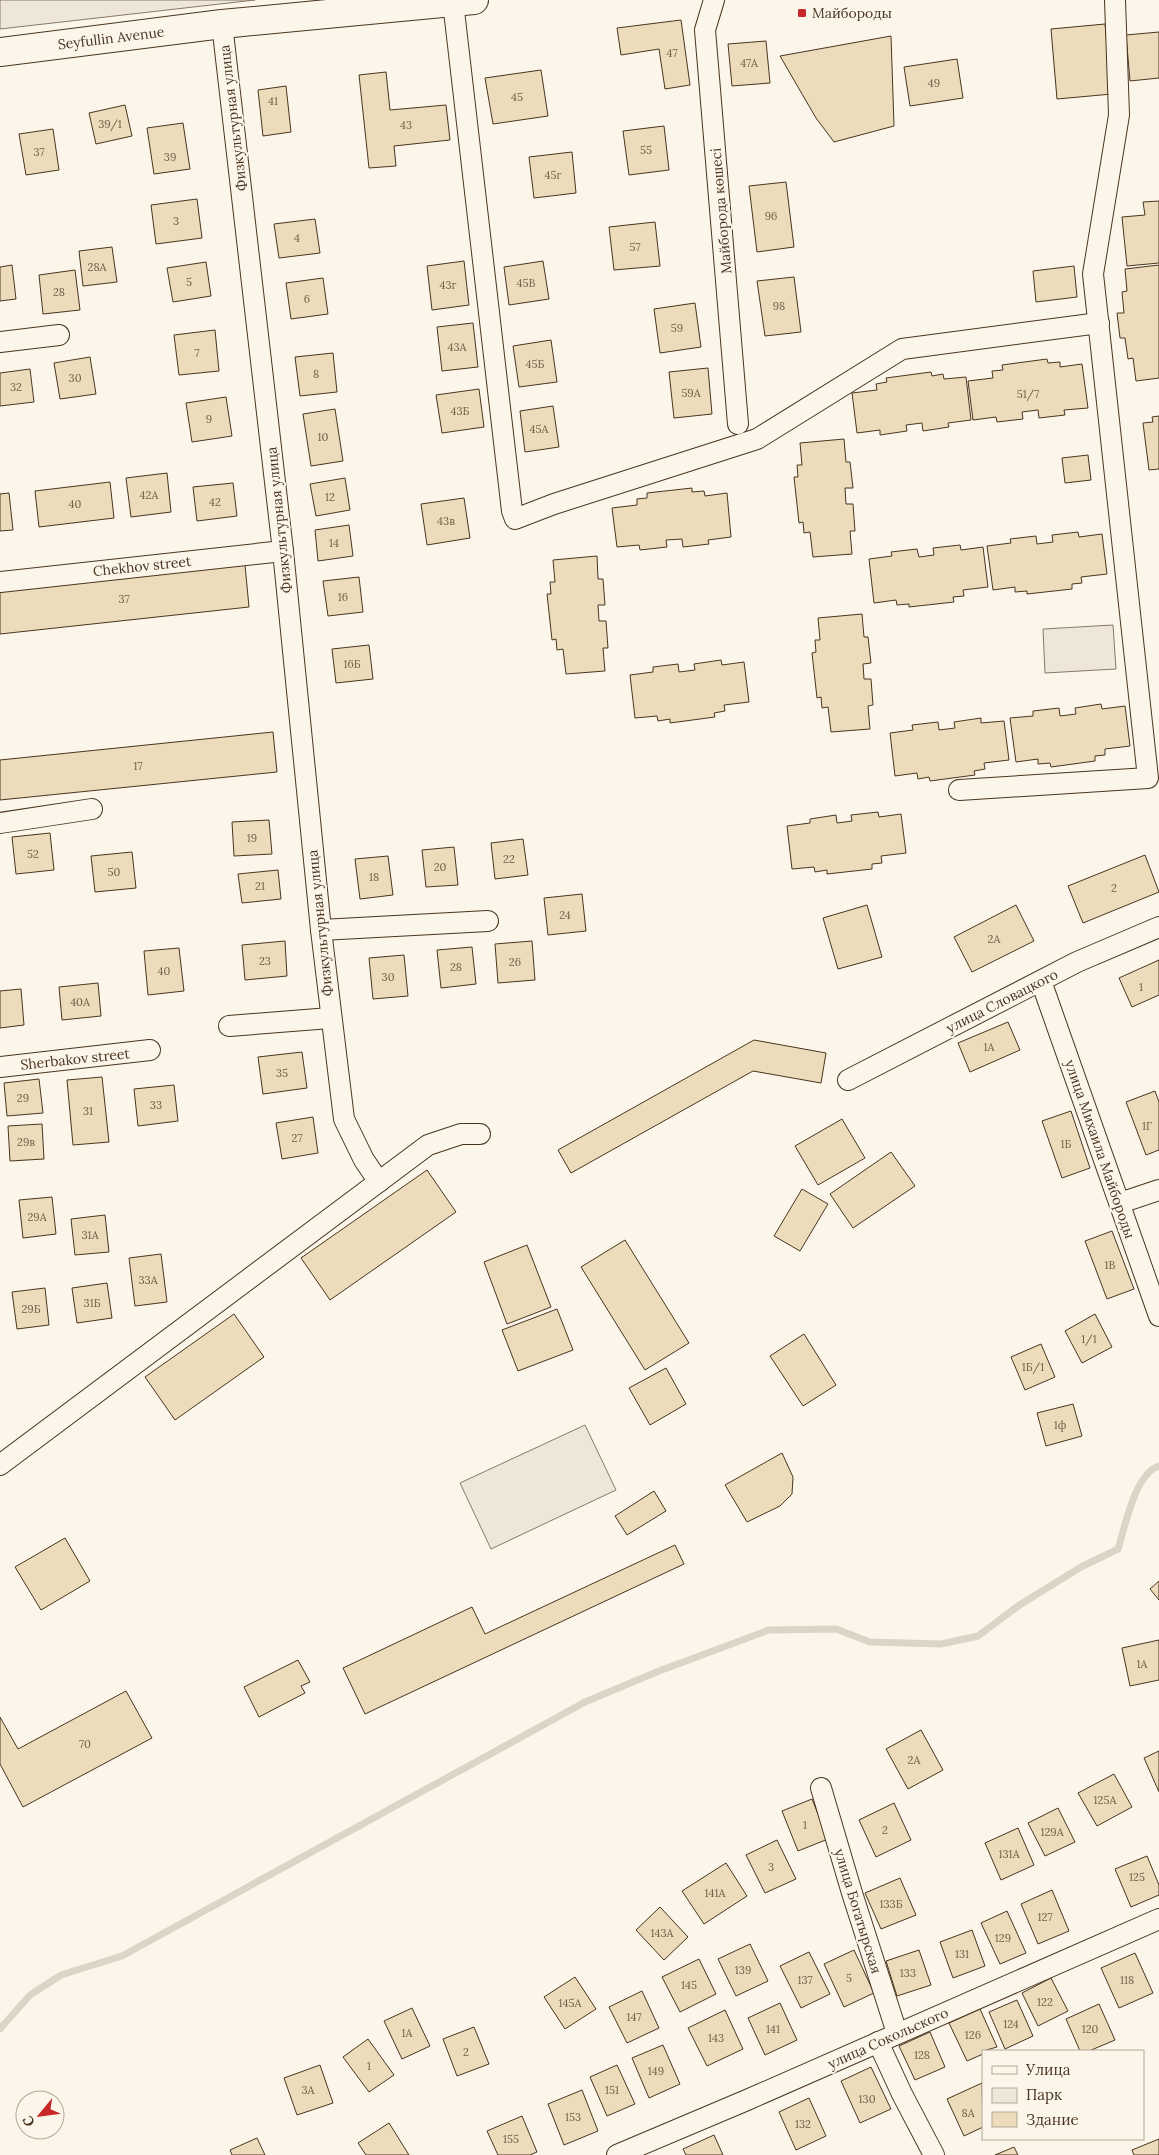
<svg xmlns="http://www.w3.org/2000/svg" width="1159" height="2155" viewBox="0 0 1159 2155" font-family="Lora,serif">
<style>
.green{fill:#ede6d9;stroke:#887966}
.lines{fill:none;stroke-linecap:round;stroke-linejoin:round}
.stream{stroke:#dcd4c6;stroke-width:7}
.building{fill:#ecdcbc;stroke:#4a3520}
.minor-casing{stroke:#4a3520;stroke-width:22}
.secondary-casing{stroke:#4a3520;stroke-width:30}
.minor{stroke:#fbf6e9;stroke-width:20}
.secondary{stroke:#fbf6e9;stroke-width:28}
.poi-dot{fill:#c62828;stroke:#fbf6e9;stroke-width:2}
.labels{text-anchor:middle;stroke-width:4;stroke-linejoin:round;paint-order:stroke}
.number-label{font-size:11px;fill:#725f47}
.poi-label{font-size:14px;fill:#4a3520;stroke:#fbf6e9;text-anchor:start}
.street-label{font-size:14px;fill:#4a3520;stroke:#fbf6e9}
</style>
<rect width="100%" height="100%" fill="#fbf6e9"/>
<!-- green -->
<g class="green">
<path d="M0 0H255L0 29Z"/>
<path d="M1113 625 1116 669 1045 673 1043 629Z"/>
<path d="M585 1425 616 1490 491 1549 460 1483Z"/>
</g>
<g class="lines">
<!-- stream -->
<path class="stream" d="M0 2029 30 1995 61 1975 122 1956 585 1702 659 1671 769 1630 836 1629 870 1642 941 1644 978 1636 1018 1606 1081 1567 1118 1549C1125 1527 1135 1473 1159 1466"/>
</g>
<!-- building -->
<g class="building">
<path d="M681 20 690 85 665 89 659 49 621 55 617 28Z"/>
<path d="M1105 24 1112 94 1057 99 1051 29Z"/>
<path d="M1159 32V78L1130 81 1126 35Z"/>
<path d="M891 36 894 126 834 142 816 118 780 56Z"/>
<path d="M766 41 770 83 732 86 728 44Z"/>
<path d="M957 59 963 98 910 106 904 67Z"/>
<path d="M541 70 548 116 493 124 485 78Z"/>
<path d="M386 72 390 110 446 105 450 140 394 146 396 166 369 168 359 75Z"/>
<path d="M286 86 291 132 263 136 258 90Z"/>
<path d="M125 105 132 136 96 144 89 113Z"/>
<path d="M183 123 190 169 154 174 147 128Z"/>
<path d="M664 126 669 170 629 175 623 131Z"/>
<path d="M53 129 59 170 26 175 19 134Z"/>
<path d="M572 152 576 193 534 198 529 157Z"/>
<path d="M786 182 794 247 757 252 749 186Z"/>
<path d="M197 199 202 238 156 244 151 205Z"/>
<path d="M1159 201V263L1127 266 1122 217 1145 215 1143 202Z"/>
<path d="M315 219 320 253 279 258 274 224Z"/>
<path d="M655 222 660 266 614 270 609 227Z"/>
<path d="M112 247 117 282 83 286 79 251Z"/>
<path d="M464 261 469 305 432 310 427 266Z"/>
<path d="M543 261 549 299 509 305 504 267Z"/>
<path d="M206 262 211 296 173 302 167 268Z"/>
<path d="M12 265 16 299 0 301V267Z"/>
<path d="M1159 265V378L1136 381 1133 358 1128 359 1125 338H1120L1117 313H1124L1122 292 1127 291 1125 269Z"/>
<path d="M1074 266 1077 297 1036 302 1033 271Z"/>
<path d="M75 270 80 310 43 314 39 275Z"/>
<path d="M794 277 801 332 765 336 757 281Z"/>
<path d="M323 278 328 314 291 319 286 283Z"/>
<path d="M695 303 701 347 660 353 654 309Z"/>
<path d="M473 323 478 367 442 371 437 327Z"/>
<path d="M215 330 219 371 179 375 174 335Z"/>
<path d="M551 340 557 382 519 387 513 346Z"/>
<path d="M333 353 337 392 300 396 295 357Z"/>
<path d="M90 357 96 394 60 399 54 363Z"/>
<path d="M1047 359 1048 363 1060 362V367L1082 364 1088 408 1064 410 1065 415 1039 418 1038 410 1022 412 1023 419 997 422 996 417 973 420 968 381 993 378 992 371 1003 370 1002 365Z"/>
<path d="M708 368 712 414 674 418 669 372Z"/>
<path d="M30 369 34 402 0 406V373Z"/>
<path d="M931 372 932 376 943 374 944 379 966 377 971 420 948 423 949 427 923 431 922 423 906 425 907 431 880 435V430L857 433 852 393 877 390 876 384 887 382 886 378Z"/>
<path d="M479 389 484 427 442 433 436 395Z"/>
<path d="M226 397 232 436 192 442 186 403Z"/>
<path d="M553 406 559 447 525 452 520 411Z"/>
<path d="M335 409 343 461 311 466 303 414Z"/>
<path d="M1159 416V469L1149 470 1143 423 1153 422 1152 417Z"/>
<path d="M844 439 846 462H850L853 488H845L846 504H853L855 531H850L852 554 813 557 810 532 804 533 803 522 799 523 794 477H798L797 465H802L800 443Z"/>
<path d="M1088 455 1091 480 1065 483 1062 458Z"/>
<path d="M167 473 171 512 131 517 126 478Z"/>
<path d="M345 478 350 510 316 516 310 484Z"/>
<path d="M110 482 114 518 39 527 35 491Z"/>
<path d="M233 483 237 516 197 521 193 487Z"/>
<path d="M692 488V492L704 491 705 496 727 493 731 537 708 540 709 544 683 547 682 539 666 540 667 547 640 550 639 545 617 547 612 508 637 505V499L647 498V493Z"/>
<path d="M9 493 13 530 0 531V494Z"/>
<path d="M464 498 470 538 427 545 421 504Z"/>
<path d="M349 525 353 556 318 561 315 530Z"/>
<path d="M1078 532 1079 537 1102 534 1107 574 1081 577 1082 583 1072 584V589L1027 594V591L1015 592V587L993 590 987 546 1011 543 1010 539 1036 536 1037 544 1053 542 1052 535Z"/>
<path d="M960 545 961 550 983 547 988 587 963 590 964 596 953 597 954 602 909 607V604L897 605 896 600 874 603 869 559 892 556 891 552 917 549 919 557 934 555 933 548Z"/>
<path d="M597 556 598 579H603L605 605H598L599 621H606L608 648H603L605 671 566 674 563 649 557 650 556 639 552 640 547 594H551L550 582H555L553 560Z"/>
<path d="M245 565 249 607 0 634V591Z"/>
<path d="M359 577 363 612 328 616 323 581Z"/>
<path d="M862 614 864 637H868L871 663 863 664 864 679H871L873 705 868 706 870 729 831 732 828 707 822 708 821 697 817 698 812 653 816 652 815 640H820L818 618Z"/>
<path d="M369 645 373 679 336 683 332 649Z"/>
<path d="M721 660 722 665 744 662 749 702 724 705 725 711 714 713 715 717 670 723V719L658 721 657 716 635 718 630 675 653 672V667L678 664 679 672 695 670 694 664Z"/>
<path d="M1101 704 1102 709 1125 706 1130 746 1105 749V755L1095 756V761L1051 767 1050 763 1038 764V759L1016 762 1010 718 1033 716V711L1059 708 1060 716 1076 714 1075 708Z"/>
<path d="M981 718V723L1004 721 1009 760 984 763 985 769 974 771 975 775 930 781 929 777 918 779 917 773 895 776 890 733 913 730 912 725 938 722 939 730 955 728 954 722Z"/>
<path d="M273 732 277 772 0 800V760Z"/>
<path d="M878 812 879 817 901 814 906 853 881 856 882 863 872 864V869L827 874V870L815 872 814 867 792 869 787 826 810 823V819L836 815 837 823 852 821 851 815Z"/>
<path d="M269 820 272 854 234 856 232 822Z"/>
<path d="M50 833 54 870 16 874 12 837Z"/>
<path d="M523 839 528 875 495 879 491 843Z"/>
<path d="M454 847 458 885 426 887 422 850Z"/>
<path d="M132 852 136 888 95 892 91 856Z"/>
<path d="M1145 855 1159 892 1083 923 1068 886Z"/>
<path d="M388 856 393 895 360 899 355 859Z"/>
<path d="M278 870 281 899 242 903 238 874Z"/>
<path d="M582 894 586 931 548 935 544 898Z"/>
<path d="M867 905 882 957 838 969 823 918Z"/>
<path d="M1016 905 1034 941 972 972 954 937Z"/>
<path d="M285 941 287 976 245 980 242 945Z"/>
<path d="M532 941 535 980 498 983 495 944Z"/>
<path d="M472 947 476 984 441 988 437 950Z"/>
<path d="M179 948 184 991 148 995 144 951Z"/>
<path d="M404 955 408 996 373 999 369 958Z"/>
<path d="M1159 960V995L1132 1007 1119 978Z"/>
<path d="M98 983 101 1016 62 1020 59 987Z"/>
<path d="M21 989 24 1025 0 1028V991Z"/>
<path d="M1008 1022 1020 1050 970 1072 958 1043Z"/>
<path d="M754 1040 826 1053 821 1083 753 1071 571 1173 558 1150Z"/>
<path d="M302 1052 307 1088 263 1094 258 1057Z"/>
<path d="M102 1077 109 1142 73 1145 67 1080Z"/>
<path d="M39 1079 43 1113 7 1116 4 1083Z"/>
<path d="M174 1085 178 1121 138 1126 134 1089Z"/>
<path d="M1155 1091 1159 1102V1150L1146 1155 1126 1102Z"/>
<path d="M1071 1111 1090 1168 1062 1178 1042 1121Z"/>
<path d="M313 1117 318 1153 282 1159 276 1123Z"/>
<path d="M842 1119 865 1158 818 1185 795 1146Z"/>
<path d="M42 1124 44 1159 10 1161 8 1126Z"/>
<path d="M891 1152 915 1186 853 1228 830 1194Z"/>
<path d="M427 1170 456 1212 330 1300 301 1258Z"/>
<path d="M802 1189 828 1204 800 1251 774 1236Z"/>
<path d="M52 1197 56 1234 23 1238 19 1200Z"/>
<path d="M105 1215 109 1252 75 1255 71 1219Z"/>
<path d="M1112 1231 1134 1289 1107 1299 1085 1241Z"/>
<path d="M625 1240 689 1343 645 1370 581 1267Z"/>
<path d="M527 1245 551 1307 507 1324 484 1262Z"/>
<path d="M161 1254 167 1302 135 1306 129 1258Z"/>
<path d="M107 1283 112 1318 77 1323 72 1288Z"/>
<path d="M45 1288 49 1325 17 1329 12 1292Z"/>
<path d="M557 1309 573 1350 518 1371 502 1330Z"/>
<path d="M234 1314 264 1357 175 1420 145 1377Z"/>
<path d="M1095 1314 1112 1347 1082 1363 1065 1331Z"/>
<path d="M804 1334 836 1385 803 1406 770 1356Z"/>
<path d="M1041 1344 1055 1377 1025 1390 1011 1357Z"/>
<path d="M666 1368 686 1404 650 1425 629 1388Z"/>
<path d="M1073 1404 1082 1436 1046 1446 1037 1413Z"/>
<path d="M782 1453 793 1477 792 1494 780 1506 747 1522 725 1485Z"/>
<path d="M654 1491 666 1511 627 1535 615 1516Z"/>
<path d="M65 1538 90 1581 41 1610 15 1567Z"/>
<path d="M675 1545 684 1564 365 1714 343 1668 472 1607 485 1634Z"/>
<path d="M1159 1581V1600L1150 1589Z"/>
<path d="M1159 1640V1680L1130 1686 1122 1648Z"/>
<path d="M298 1660 310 1682 301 1686 305 1693 259 1717 244 1687Z"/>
<path d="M126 1691 152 1738 23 1807 0 1764V1717L18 1749Z"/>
<path d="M921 1730 943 1770 908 1789 886 1749Z"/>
<path d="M1159 1751V1792L1144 1758Z"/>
<path d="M1114 1774 1132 1807 1097 1826 1078 1793Z"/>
<path d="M812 1799 828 1839 798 1851 782 1811Z"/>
<path d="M894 1803 911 1840 876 1857 859 1820Z"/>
<path d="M1058 1808 1075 1842 1045 1856 1028 1823Z"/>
<path d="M1018 1828 1034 1865 1001 1880 985 1843Z"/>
<path d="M777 1840 796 1879 765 1893 746 1855Z"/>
<path d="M1147 1856 1159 1885V1895L1131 1907 1115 1869Z"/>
<path d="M726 1863 747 1896 704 1924 682 1891Z"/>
<path d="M900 1878 916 1915 881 1929 865 1893Z"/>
<path d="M1052 1890 1069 1931 1038 1944 1021 1904Z"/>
<path d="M660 1907 688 1937 664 1960 636 1930Z"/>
<path d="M1007 1911 1026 1953 1000 1964 981 1923Z"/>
<path d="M972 1930 985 1966 953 1978 940 1942Z"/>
<path d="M750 1944 768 1981 736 1996 718 1959Z"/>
<path d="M854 1950 874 1993 844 2007 824 1964Z"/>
<path d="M919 1950 931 1985 897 1996 886 1961Z"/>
<path d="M809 1952 830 1994 801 2008 780 1966Z"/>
<path d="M1135 1953 1153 1993 1119 2008 1101 1968Z"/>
<path d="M699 1959 716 1994 680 2012 662 1977Z"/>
<path d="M575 1977 596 2009 565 2029 544 1997Z"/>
<path d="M1051 1978 1068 2011 1038 2026 1022 1993Z"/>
<path d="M642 1991 659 2028 627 2043 609 2007Z"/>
<path d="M1017 2000 1033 2036 1005 2049 989 2012Z"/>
<path d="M780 2003 797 2040 765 2055 748 2018Z"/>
<path d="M1099 2004 1115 2040 1089 2051H1080L1066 2019Z"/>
<path d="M412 2008 430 2046 402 2059 384 2021Z"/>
<path d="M980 2009 997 2047 983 2051V2054L967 2061 949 2023Z"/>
<path d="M725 2010 743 2049 707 2066 688 2028Z"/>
<path d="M474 2027 489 2064 457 2076 443 2039Z"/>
<path d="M930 2032 945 2067 915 2080 899 2046Z"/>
<path d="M368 2039 394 2075 369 2092 343 2057Z"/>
<path d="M663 2045 680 2084 649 2098 632 2058Z"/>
<path d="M320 2065 333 2103 297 2115 284 2078Z"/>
<path d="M617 2065 635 2104 607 2116 590 2077Z"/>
<path d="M871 2067 891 2109 860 2123 841 2081Z"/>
<path d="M982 2083 983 2127 964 2136 947 2099Z"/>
<path d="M582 2090 598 2131 564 2145 548 2104Z"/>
<path d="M809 2098 826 2136 796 2150 779 2112Z"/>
<path d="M522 2116 537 2152 530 2155H498L487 2131Z"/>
<path d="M389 2123 409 2155H366L358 2143Z"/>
<path d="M714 2135 723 2155H686L683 2149Z"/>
<path d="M257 2138 265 2155H232L230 2150Z"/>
<path d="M1159 2139V2155H1134L1132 2150Z"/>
<path d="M1014 2147 1018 2155H995Z"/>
</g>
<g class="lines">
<!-- minor casing -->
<g class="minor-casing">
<g id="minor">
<path d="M714 0 705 30 738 424"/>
<path d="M453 2 512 511 515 519 554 504 757 439 902 349 1099 323"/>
<path d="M222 24 283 551 321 930 344 1119 364 1160 379 1182"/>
<path d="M0 342 59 335"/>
<path d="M0 582 283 551"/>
<path d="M959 790 1148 778 1093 274 1119 115 1115 0"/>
<path d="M0 823 92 809"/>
<path d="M321 930 488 921"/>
<path d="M1041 981 1159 1316"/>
<path d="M229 1026 330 1018"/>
<path d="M0 1067 150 1050"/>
<path d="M848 1080 1077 962 1159 927"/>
<path d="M1120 1203 1159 1190"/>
<path d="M0 1465 428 1145 461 1134H480"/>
<path d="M821 1788 852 1893 897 2033"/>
<path d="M878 2042 902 2094 934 2155"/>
<path d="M617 2155 747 2100 1159 1919"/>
</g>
</g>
<!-- secondary casing -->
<g class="secondary-casing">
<path id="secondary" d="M0 52 222 24 474 0"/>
</g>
<!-- minor -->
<use href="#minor" class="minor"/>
<!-- secondary -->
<use href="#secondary" class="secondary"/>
</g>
<!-- markers -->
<rect class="poi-dot" x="797" y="8" width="10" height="10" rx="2.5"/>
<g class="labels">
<!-- number labels -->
<g class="number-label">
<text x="672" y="57">47</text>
<text x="749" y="67">47А</text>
<text x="934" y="87">49</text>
<text x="517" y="101">45</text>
<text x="273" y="105">41</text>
<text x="110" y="128">39/1</text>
<text x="406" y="129">43</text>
<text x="646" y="154">55</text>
<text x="39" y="156">37</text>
<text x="170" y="161">39</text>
<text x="553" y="179">45г</text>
<text x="771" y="220">96</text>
<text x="176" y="225">3</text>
<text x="297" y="242">4</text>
<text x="635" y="251">57</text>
<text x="97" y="271">28А</text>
<text x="189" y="286">5</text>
<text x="526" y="287">45В</text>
<text x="448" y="289">43г</text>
<text x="59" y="296">28</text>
<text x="307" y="303">6</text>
<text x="779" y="310">98</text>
<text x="677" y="332">59</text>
<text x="457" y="351">43А</text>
<text x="197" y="357">7</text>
<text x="535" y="368">45Б</text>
<text x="316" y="378">8</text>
<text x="75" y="382">30</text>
<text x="16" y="391">32</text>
<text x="691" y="397">59А</text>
<text x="1028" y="398">51/7</text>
<text x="460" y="415">43Б</text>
<text x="209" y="423">9</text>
<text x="539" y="433">45А</text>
<text x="323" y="441">10</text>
<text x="149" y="499">42А</text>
<text x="330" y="501">12</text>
<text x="215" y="506">42</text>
<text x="75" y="508">40</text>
<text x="446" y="525">43в</text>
<text x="334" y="547">14</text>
<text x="343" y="601">16</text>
<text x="124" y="603">37</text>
<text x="352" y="668">16Б</text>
<text x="138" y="770">17</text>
<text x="252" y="842">19</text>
<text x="33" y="858">52</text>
<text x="509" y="863">22</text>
<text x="440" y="871">20</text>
<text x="114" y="876">50</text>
<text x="374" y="881">18</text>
<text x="260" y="890">21</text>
<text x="1114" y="892">2</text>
<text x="565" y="919">24</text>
<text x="994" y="943">2А</text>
<text x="265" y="965">23</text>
<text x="515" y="966">26</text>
<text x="456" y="971">28</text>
<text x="164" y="975">40</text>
<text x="388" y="981">30</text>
<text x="1141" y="991">1</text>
<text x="80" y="1006">40А</text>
<text x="989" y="1051">1А</text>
<text x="282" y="1077">35</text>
<text x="23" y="1102">29</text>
<text x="156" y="1109">33</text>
<text x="88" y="1115">31</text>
<text x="1147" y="1130">1Г</text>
<text x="297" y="1142">27</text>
<text x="26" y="1146">29в</text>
<text x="1066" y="1148">1Б</text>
<text x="37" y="1221">29А</text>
<text x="90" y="1239">31А</text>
<text x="1110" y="1269">1В</text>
<text x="148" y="1284">33А</text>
<text x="92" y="1307">31Б</text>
<text x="31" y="1313">29Б</text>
<text x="1089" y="1343">1/1</text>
<text x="1033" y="1371">1Б/1</text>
<text x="1060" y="1429">1ф</text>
<text x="1142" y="1668">1А</text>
<text x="85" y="1748">70</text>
<text x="914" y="1764">2А</text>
<text x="1105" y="1804">125А</text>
<text x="805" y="1829">1</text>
<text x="885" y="1834">2</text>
<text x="1052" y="1836">129А</text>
<text x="1009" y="1858">131А</text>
<text x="771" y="1871">3</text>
<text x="1137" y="1881">125</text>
<text x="715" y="1897">141А</text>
<text x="891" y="1908">133Б</text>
<text x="1045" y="1921">127</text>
<text x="662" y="1937">143А</text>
<text x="1003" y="1942">129</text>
<text x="962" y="1958">131</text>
<text x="743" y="1974">139</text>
<text x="908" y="1977">133</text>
<text x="849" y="1982">5</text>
<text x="805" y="1984">137</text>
<text x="1127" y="1984">118</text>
<text x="689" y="1989">145</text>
<text x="1045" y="2006">122</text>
<text x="570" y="2007">145А</text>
<text x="634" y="2021">147</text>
<text x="1011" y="2028">124</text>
<text x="773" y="2033">141</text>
<text x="1090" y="2033">120</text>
<text x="407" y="2037">1А</text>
<text x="973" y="2039">126</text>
<text x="716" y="2042">143</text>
<text x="466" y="2056">2</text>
<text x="922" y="2059">128</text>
<text x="369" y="2070">1</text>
<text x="656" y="2075">149</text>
<text x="308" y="2094">3А</text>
<text x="612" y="2094">151</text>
<text x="867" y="2103">130</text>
<text x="968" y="2117">8А</text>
<text x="573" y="2121">153</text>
<text x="803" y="2128">132</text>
<text x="511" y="2143">155</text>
</g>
<!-- poi labels -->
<g class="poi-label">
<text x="812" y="18">Майбороды</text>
</g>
<!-- street labels -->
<g class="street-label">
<text transform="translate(111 38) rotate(-7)" y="5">Seyfullin Avenue</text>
<text transform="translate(233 118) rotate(-97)" y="5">Физкультурная улица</text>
<text transform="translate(721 211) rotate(-95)" y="5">Майборода көшесі</text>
<text transform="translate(279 520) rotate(-96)" y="5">Физкультурная улица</text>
<text transform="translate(142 566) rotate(-6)" y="5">Chekhov street</text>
<text transform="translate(320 923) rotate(-96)" y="5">Физкультурная улица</text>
<text transform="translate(1002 1001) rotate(-27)" y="5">улица Словацкого</text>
<text transform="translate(75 1059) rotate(-6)" y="5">Sherbakov street</text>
<text transform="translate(1100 1149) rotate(71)" y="5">улица Михаила Майбороды</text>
<text transform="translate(858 1911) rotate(73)" y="5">улица Богатырская</text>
<text transform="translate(888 2038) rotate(-24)" y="5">улица Сокольского</text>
</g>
</g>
<!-- legend -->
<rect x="982" y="2050" width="162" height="90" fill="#fbf6e9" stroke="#b4a999"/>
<rect x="992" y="2066" width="25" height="8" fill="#fbf6e9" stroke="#b4a999"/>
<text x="1026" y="2075" font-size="15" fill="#4a3520">Улица</text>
<rect x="992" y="2088" width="25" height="15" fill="#ede6d9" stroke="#b4a999"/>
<text x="1026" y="2100" font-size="15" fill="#4a3520">Парк</text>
<rect x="992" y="2112" width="25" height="15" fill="#ecdcbc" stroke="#b4a999"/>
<text x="1026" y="2125" font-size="15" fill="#4a3520">Здание</text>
<!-- north arrow -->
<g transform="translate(40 2115) rotate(241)"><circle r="24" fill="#fbf6e9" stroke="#b4a999"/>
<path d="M0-4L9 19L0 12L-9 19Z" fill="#c62828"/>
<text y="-8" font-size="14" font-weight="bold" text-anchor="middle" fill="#4a3520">С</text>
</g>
</svg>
